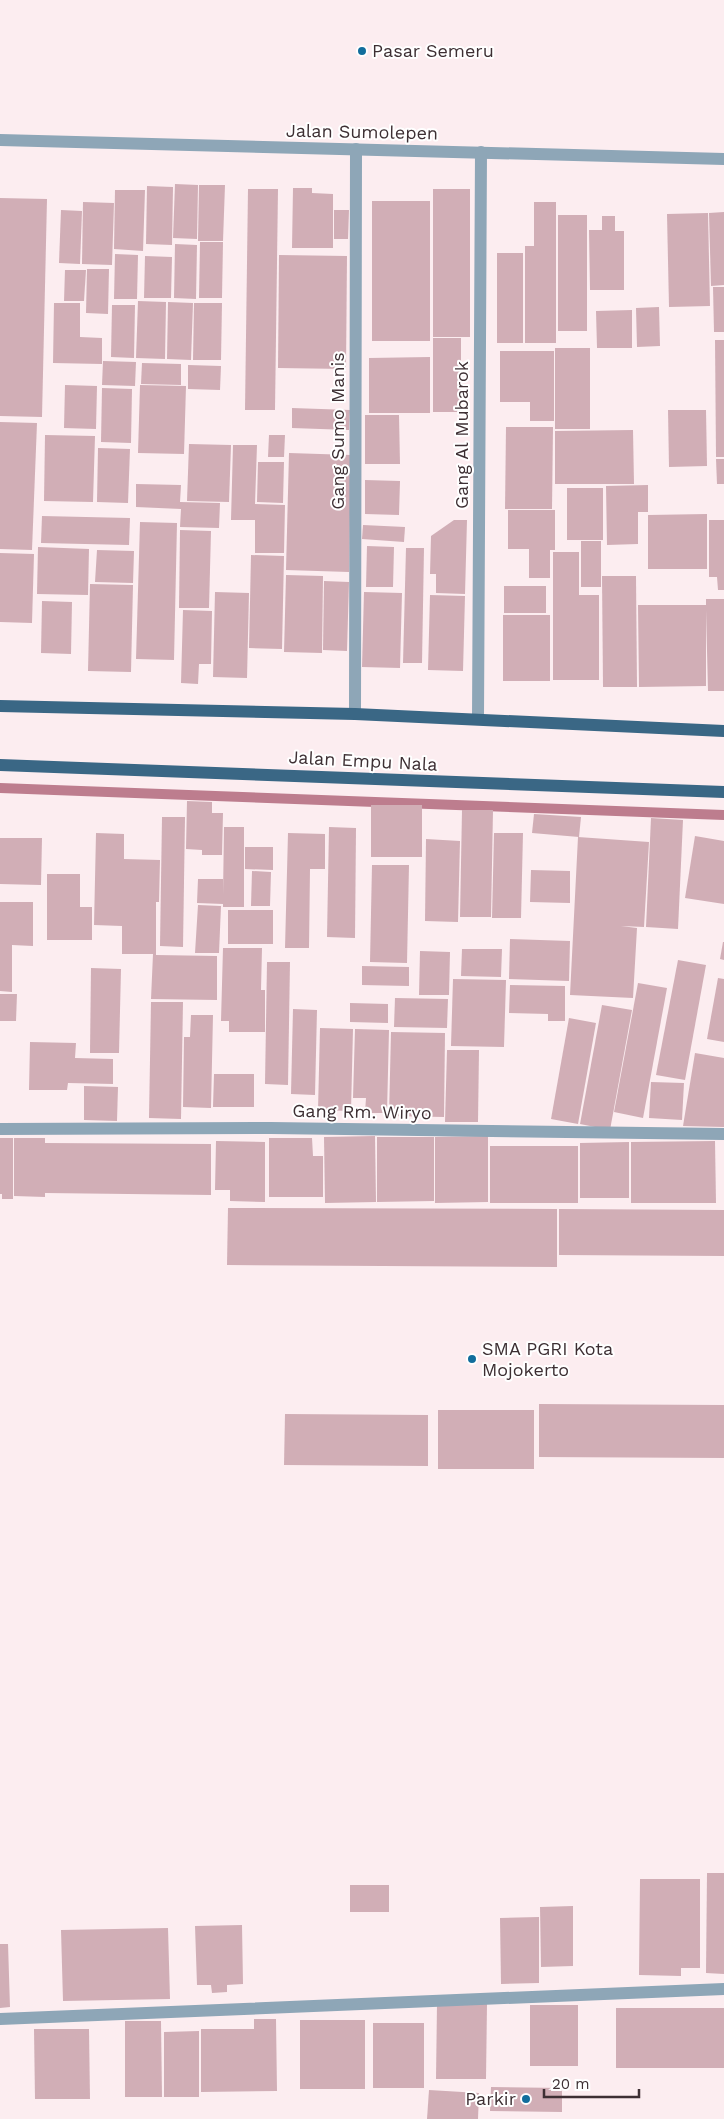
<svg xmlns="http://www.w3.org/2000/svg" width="724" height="2119" viewBox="0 0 724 2119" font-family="'Work Sans',sans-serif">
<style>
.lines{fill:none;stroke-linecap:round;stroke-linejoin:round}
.stream{stroke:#bd7d8e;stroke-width:10}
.building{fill:#d1aeb6}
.minor{stroke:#8ea6b7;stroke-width:12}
.major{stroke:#3a6785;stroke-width:12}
.poi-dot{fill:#116d9c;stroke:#fff;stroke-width:2}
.labels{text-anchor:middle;stroke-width:4;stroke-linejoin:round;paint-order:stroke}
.poi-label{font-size:18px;fill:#3d2f33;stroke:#fff;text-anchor:start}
.street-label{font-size:18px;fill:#3d2f33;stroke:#fff}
</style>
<rect width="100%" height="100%" fill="#fcedf0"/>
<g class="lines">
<!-- stream -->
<path class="stream" d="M0 788 724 815"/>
</g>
<!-- building -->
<g class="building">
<path d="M175 184 198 185 197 239 173 238Z"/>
<path d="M199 185H225L223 241H198Z"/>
<path d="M147 186 173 187 172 245 146 244Z"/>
<path d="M293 188H312V193L333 194V248H292Z"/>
<path d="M248 189H278L275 410H245Z"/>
<rect x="433" y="189" width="37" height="148"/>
<path d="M115 190H145L143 251 114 249Z"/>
<path d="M0 198 47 199 42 417 0 416Z"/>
<rect x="372" y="201" width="58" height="140"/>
<path d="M83 202 114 203 112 265 82 264Z"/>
<path d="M534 202H556V343H525V246H534Z"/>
<path d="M61 210 82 211 80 264 59 263Z"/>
<path d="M334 210H349L348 239H334Z"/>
<path d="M724 212V285L711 286 709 213Z"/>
<path d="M708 213 710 306 669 307 667 214Z"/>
<rect x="558" y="215" width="29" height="116"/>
<path d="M602 216H615V231H624V290H590L589 230H602Z"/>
<path d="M200 242H223L222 298H199Z"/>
<path d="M175 244 197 245 196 299 174 298Z"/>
<rect x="497" y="253" width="26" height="90"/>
<path d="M115 254 138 255 137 299H114Z"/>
<path d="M279 255 347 256 346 369 278 368Z"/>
<path d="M145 256 172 257 171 298H144Z"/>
<path d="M87 269H109L108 314 86 313Z"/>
<path d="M65 270H86L84 301H64Z"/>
<path d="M713 287H724V332H714Z"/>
<path d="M138 301 166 302 165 359 136 358Z"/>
<path d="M168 302 193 303 191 360 167 359Z"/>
<path d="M54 303H80V337L102 338V364L53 363Z"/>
<path d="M194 303H222L221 360H193Z"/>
<path d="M112 305H135L134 358 111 357Z"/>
<path d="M659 307 660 346 637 347 636 308Z"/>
<path d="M632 310V348H597L596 311Z"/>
<rect x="433" y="338" width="28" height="74"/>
<path d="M715 340H724V457H716Z"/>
<rect x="555" y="348" width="35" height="81"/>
<path d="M500 351H554V421H530V402H500Z"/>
<path d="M430 357V413H369V358Z"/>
<path d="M103 361 136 362 135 386 102 385Z"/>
<path d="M142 363 181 364V385L141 384Z"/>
<path d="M188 365 221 366 220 390 188 389Z"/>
<path d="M65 385 97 386 96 429 64 428Z"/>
<path d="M140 385 186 386 184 454 138 453Z"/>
<path d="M102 388 132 389 131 443 101 442Z"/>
<path d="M292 408 350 410 349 430 292 428Z"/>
<path d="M668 410H706L707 466 669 467Z"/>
<path d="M365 415H399L400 464H365Z"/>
<path d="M0 422 37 423 32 550 0 549Z"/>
<path d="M506 427H553L552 509H505Z"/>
<path d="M633 430 634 484H555V431Z"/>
<path d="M45 435 95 436 93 502 44 501Z"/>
<path d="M269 435H285L284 457H268Z"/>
<path d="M189 444 231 445 229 502 187 501Z"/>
<path d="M233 445H257L255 504 285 505 284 553H255V520H231Z"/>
<path d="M98 448 130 449 128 503 97 502Z"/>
<path d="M289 453 351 455 349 572 286 570Z"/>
<path d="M716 459H724V484H717Z"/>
<path d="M258 462H284L283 503 257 502Z"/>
<path d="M365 480 400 481 399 515 365 514Z"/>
<path d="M136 484 181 485 180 502 220 503 219 528 180 527 181 509 136 507Z"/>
<path d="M648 485V512H638V544L607 545 606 486Z"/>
<rect x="567" y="488" width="36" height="52"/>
<path d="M508 510H555V550H550V578H529V549H508Z"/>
<path d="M707 514V569H648V515Z"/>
<path d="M42 516 130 518 129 545 41 543Z"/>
<path d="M454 520H467L465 594 436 593V574H430L431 536Z"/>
<path d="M709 520H724V590H718L717 577H709Z"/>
<path d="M140 522 177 523 174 660 136 659Z"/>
<path d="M363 525 405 527 404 542 362 539Z"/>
<path d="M180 530 211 531 209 608H179Z"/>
<rect x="581" y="541" width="20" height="46"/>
<path d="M367 546 394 547 393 587H366Z"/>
<path d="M38 547 89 549 88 595 37 594Z"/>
<path d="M406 548H424L422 663H403Z"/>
<path d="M97 550 134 551 133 583 95 582Z"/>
<path d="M553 552H579V595H599V680H553Z"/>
<path d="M0 553 34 554 32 623 0 622Z"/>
<path d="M251 555 284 556 282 649 249 648Z"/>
<path d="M286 575 323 576 322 653 284 652Z"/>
<path d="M602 576H636L637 687H603Z"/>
<path d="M324 581 349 582 347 651 323 650Z"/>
<path d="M90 584 133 585 131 672 88 671Z"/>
<rect x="504" y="586" width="42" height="27"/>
<path d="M215 592 249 593 247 678 213 677Z"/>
<path d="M364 592 402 593 400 668 362 667Z"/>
<path d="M430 595 465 596 463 671 428 670Z"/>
<path d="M706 599H724V691H708L706 610V686L639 687 638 605H706Z"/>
<path d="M42 601 72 602 71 654 41 653Z"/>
<path d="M183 610 212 611 211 664H199L198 684 181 683Z"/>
<rect x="503" y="615" width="47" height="66"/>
<path d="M187 801 212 802V813H223L222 855H202V850L186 849Z"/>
<rect x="371" y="805" width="51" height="52"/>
<path d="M462 810H493L491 917H460Z"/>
<path d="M534 814 581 817 579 837 532 833Z"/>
<path d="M162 817H185L183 947 160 946Z"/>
<path d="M651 818 683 820 678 929 646 927Z"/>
<path d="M224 827H244V907H223V904L197 903 198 879H223V895Z"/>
<path d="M329 827 356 828 355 938 327 937Z"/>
<path d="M96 833 124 834V859L160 860 159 902H156V955L217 956V1000L151 999 153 954H122V926L94 925Z"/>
<path d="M288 833 325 834V869H310L309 948H285Z"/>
<path d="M494 833H523L521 918H492Z"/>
<path d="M695 836 724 841V904L685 898Z"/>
<path d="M578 837 649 842 644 927 621 926 637 928 633 998 570 995Z"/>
<path d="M0 838H42L41 885 0 884Z"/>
<path d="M426 839 460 841 458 922 425 921Z"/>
<path d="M245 847H273V870L245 869Z"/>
<path d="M372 865H409L407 963 370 962Z"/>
<path d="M531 870 570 871V903L530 902Z"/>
<path d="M252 871 271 872 270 906H251Z"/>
<path d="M47 874H80V907H92V940H47Z"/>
<path d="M0 902H33V946L12 945V992L0 991Z"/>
<path d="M198 905 221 906 219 953H195Z"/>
<rect x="228" y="910" width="45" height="34"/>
<path d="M510 939 570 941 569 981 509 979Z"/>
<path d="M723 942H724V960L720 959Z"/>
<path d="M223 948H262L261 990H265V1032H229V1021H221Z"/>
<path d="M462 949H502L501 977 461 976Z"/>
<path d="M420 951 450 952 449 995H419Z"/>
<path d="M678 960 706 965 685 1080 656 1075Z"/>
<path d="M267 962H290L288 1085 265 1084Z"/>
<path d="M362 966 409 967V986L362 985Z"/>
<path d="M91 968 121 969 119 1053H90Z"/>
<path d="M718 978 724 979V1042L707 1039Z"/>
<path d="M453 979 506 980 504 1047 451 1046Z"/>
<path d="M638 983 667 988 643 1118 614 1112Z"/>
<path d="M510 985 565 986V1021H548V1014L509 1013Z"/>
<path d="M0 994H17L16 1021H0Z"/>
<path d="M395 998 448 999 447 1028 394 1027Z"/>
<path d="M151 1002H183L181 1119 149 1118Z"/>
<path d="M350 1003 388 1004V1023L350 1022Z"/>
<path d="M602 1005 632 1010 610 1130 580 1124Z"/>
<path d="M293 1009 317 1010 315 1095 291 1094Z"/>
<path d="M191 1015H213L211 1108 183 1107 184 1037H190Z"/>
<path d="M569 1018 596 1023 578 1124 551 1119Z"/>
<path d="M320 1028 353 1029 351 1111 318 1110Z"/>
<path d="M355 1029 389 1030 387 1113H365L366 1098H353Z"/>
<path d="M391 1032 445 1033 444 1117 389 1116Z"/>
<path d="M30 1042 76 1043 75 1058 113 1059V1084L68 1083 67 1090H29Z"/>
<path d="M447 1050H479L478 1122H445Z"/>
<path d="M695 1053 724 1058V1127L683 1126Z"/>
<path d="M214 1074H254V1107H213Z"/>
<path d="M651 1082 684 1083 682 1120 649 1118Z"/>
<path d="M84 1086 118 1087 117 1121 84 1120Z"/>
<path d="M375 1136 376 1202 325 1203 324 1137Z"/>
<path d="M488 1136V1202L435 1203V1137Z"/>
<path d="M377 1137H434V1201L377 1202Z"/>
<path d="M0 1138H13V1199H2V1194H0Z"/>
<path d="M14 1138H45V1143L211 1144V1195L45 1193V1197L14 1196Z"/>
<path d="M269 1138H312L313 1156H323V1197H269Z"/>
<path d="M216 1141 265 1142V1202L230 1201V1190H215Z"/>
<path d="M715 1141 716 1203H631V1142Z"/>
<path d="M629 1142V1198H580V1143Z"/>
<rect x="490" y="1146" width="88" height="57"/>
<path d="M228 1208 557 1209V1267L227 1265Z"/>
<path d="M559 1209 724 1210V1256L559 1255Z"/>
<path d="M539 1404 724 1405V1458L539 1457Z"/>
<rect x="438" y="1410" width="96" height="59"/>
<path d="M285 1414 428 1415V1466L284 1465Z"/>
<path d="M707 1873H724V1974L706 1973Z"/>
<path d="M640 1879H700V1968H681V1976L639 1975Z"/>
<rect x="350" y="1885" width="39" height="27"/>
<path d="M573 1906V1966L541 1967 540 1907Z"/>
<path d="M539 1917V1983L501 1984 500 1918Z"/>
<path d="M242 1925 243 1984 227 1985V1992L212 1993 211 1985H197L195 1926Z"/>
<path d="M168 1928 170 1999 63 2001 61 1930Z"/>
<path d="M0 1944H8L10 2007 0 2008Z"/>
<path d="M437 2004H487L486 2079H436Z"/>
<rect x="530" y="2005" width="48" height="61"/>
<rect x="616" y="2008" width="108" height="60"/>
<path d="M254 2019H276L277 2091 201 2092V2029H254Z"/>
<rect x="300" y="2020" width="65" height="69"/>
<path d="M125 2021H161L162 2097H125Z"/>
<rect x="373" y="2023" width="51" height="65"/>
<path d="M34 2029H89L90 2099H35Z"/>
<path d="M199 2031V2097H164V2032Z"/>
<path d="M491 2087 562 2088V2112L490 2111Z"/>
<path d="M429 2090 479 2093 478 2119H427Z"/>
</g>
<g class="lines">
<!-- minor -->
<g class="minor">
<path d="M0 140 724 159"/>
<path d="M355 714 356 149"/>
<path d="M478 718 481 152"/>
<path d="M0 1129 271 1128 724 1134"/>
<path d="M0 2019 724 1989"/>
</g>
<!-- major -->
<g class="major">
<path d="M0 706 355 714 724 731"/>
<path d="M0 765 724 792"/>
</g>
</g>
<!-- markers -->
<g class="poi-dot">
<circle cx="362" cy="51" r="5"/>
<circle cx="472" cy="1359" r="5"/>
<circle cx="526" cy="2099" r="5"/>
</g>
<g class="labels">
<!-- poi labels -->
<g class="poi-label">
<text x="372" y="57">Pasar Semeru</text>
<text x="482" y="1355">SMA PGRI Kota<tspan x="482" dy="21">Mojokerto</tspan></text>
<text x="516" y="2105" text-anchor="end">Parkir</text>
</g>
<!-- street labels -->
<g class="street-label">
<text transform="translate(362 132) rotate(1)" y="6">Jalan Sumolepen</text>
<text transform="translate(338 431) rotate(-90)" y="6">Gang Sumo Manis</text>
<text transform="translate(462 435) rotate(-90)" y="6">Gang Al Mubarok</text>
<text transform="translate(363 761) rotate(3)" y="6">Jalan Empu Nala</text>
<text transform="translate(362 1112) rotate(1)" y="6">Gang Rm. Wiryo</text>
</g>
</g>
<!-- scale -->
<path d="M544 2089v8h95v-8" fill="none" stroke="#3d2f33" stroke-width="2.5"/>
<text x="552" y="2089" font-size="15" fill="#3d2f33" stroke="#ffffff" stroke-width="4" paint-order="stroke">20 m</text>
</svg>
